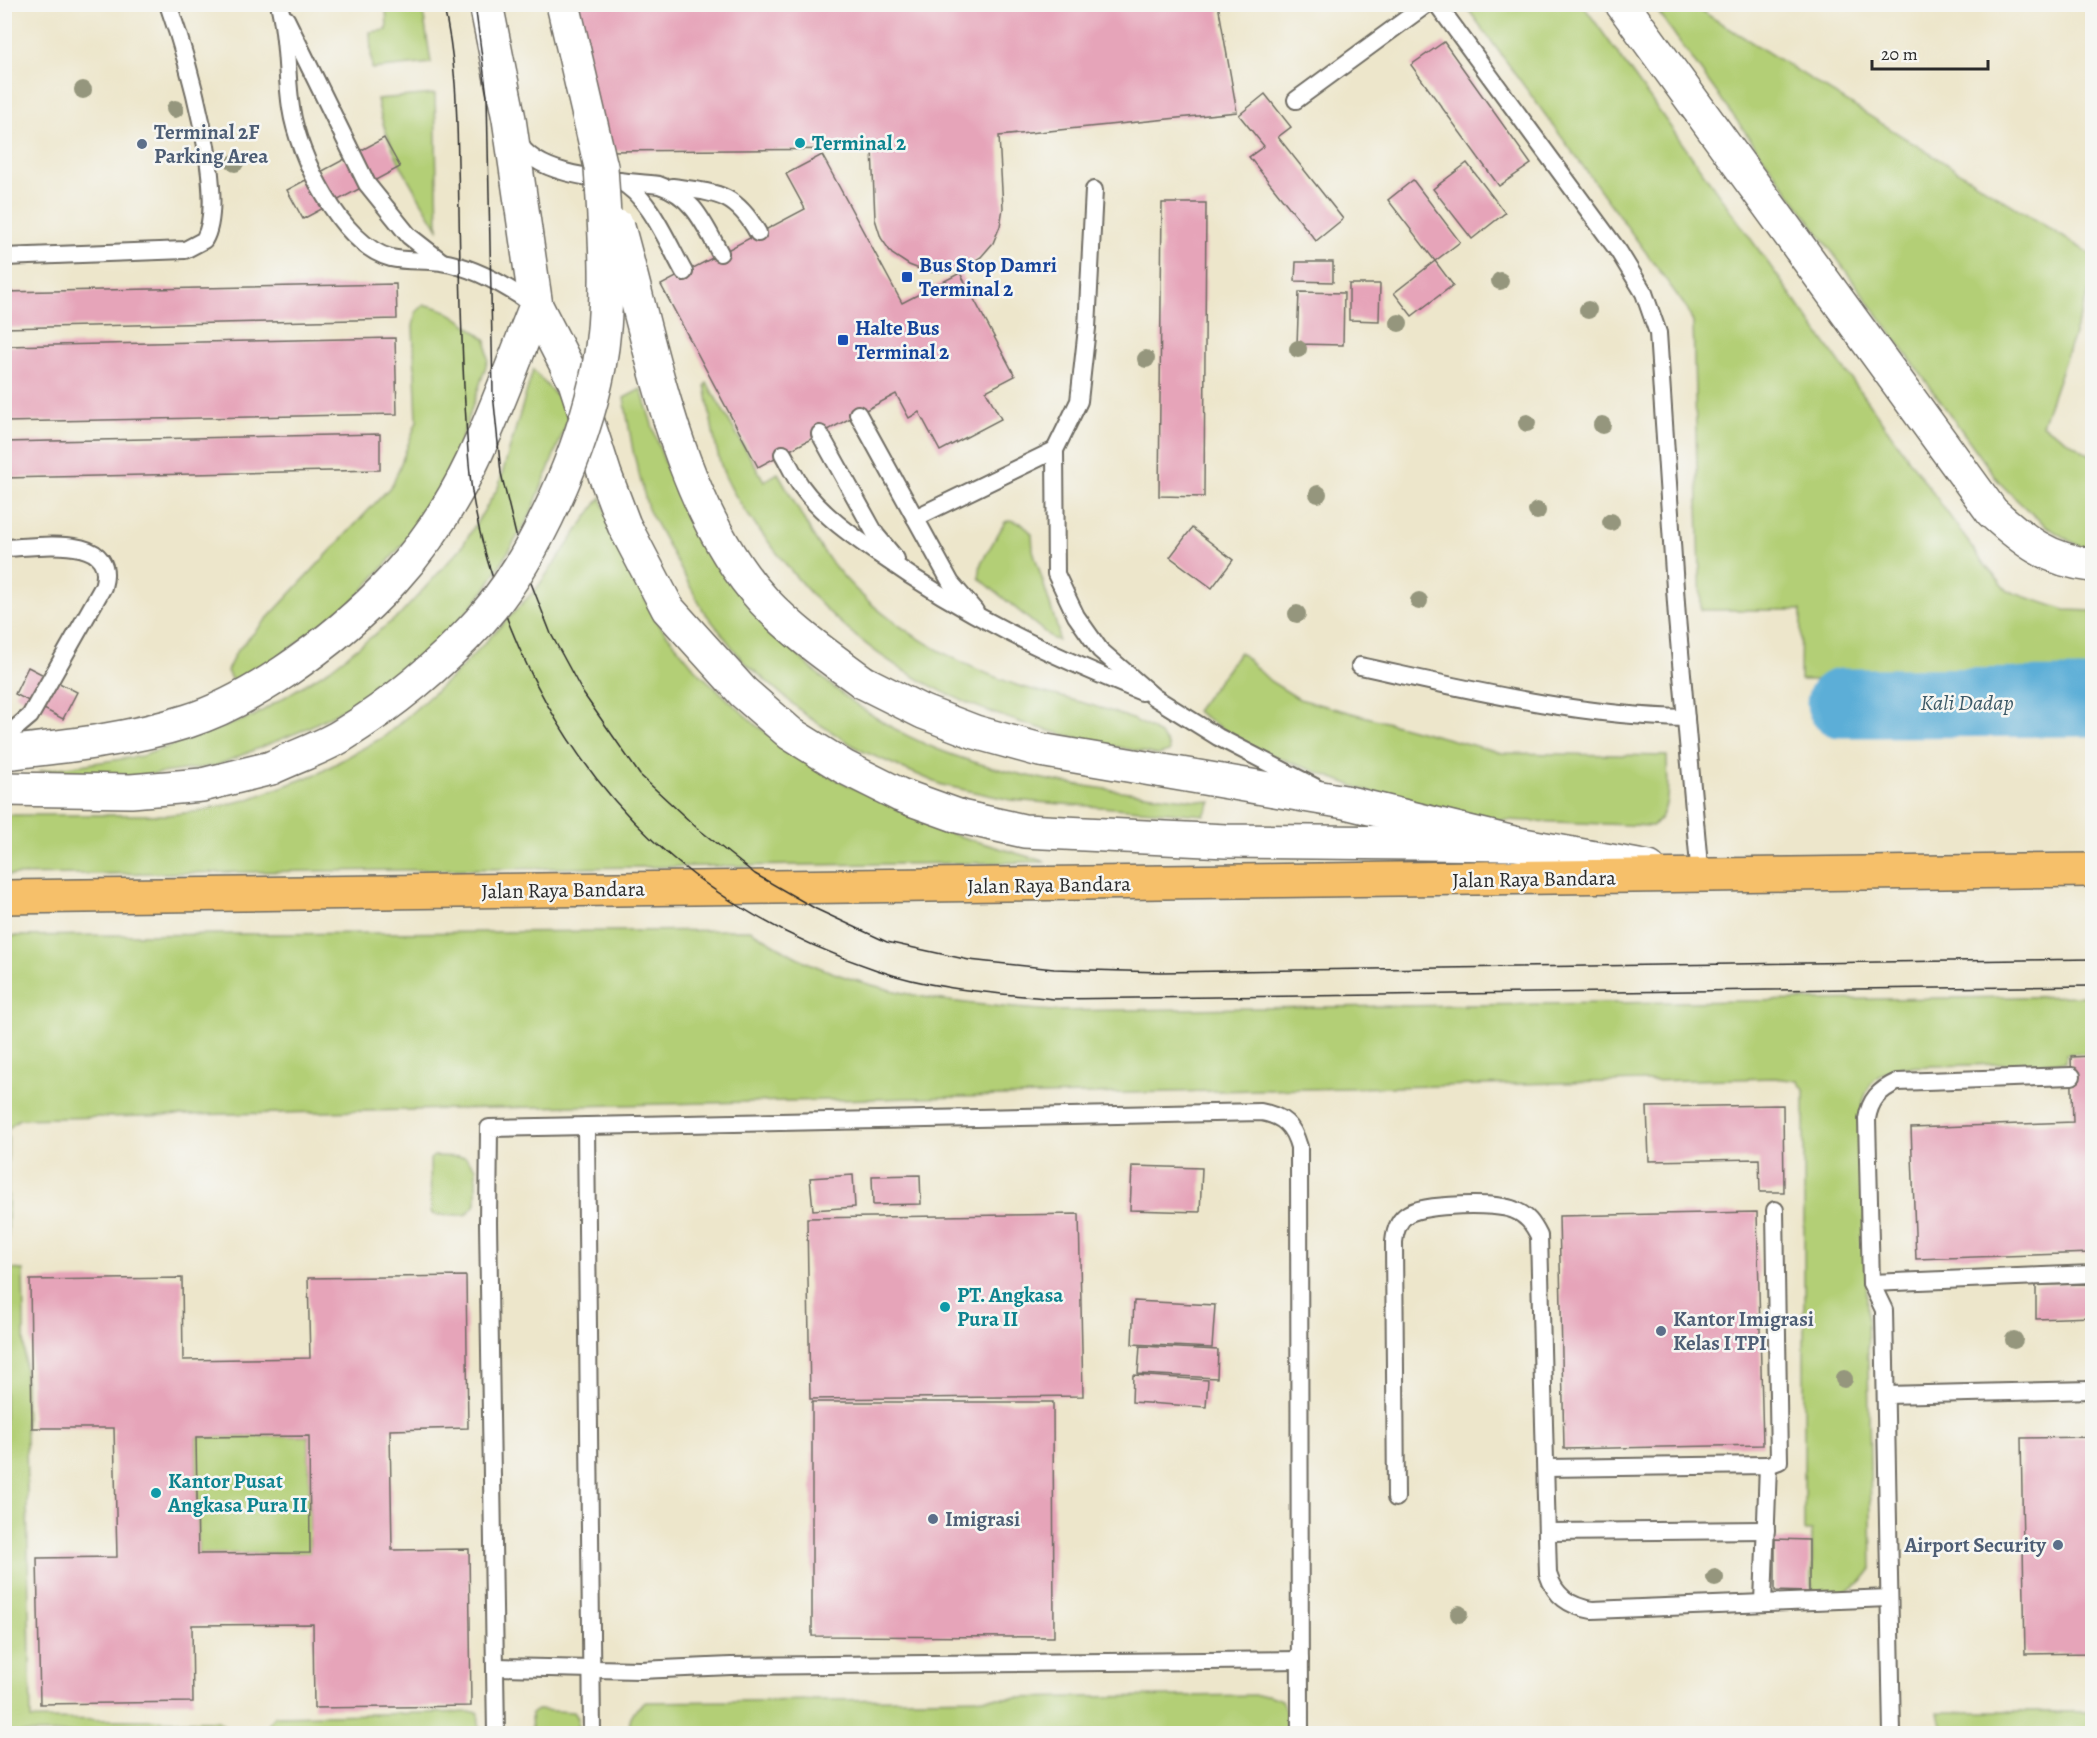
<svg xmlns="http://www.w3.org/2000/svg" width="2097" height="1738" viewBox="0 0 2097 1738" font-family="Alegreya,serif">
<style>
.green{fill:#b3cf76;stroke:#6f7d50;stroke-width:1.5}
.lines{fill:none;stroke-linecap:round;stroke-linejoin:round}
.river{stroke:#5caed7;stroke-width:69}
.building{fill:#e6a4b9;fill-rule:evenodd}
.service-casing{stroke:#6f6c63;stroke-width:20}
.minor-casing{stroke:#6f6c63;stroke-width:36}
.tertiary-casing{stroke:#6f6c63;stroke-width:36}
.primary-casing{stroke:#6f6c63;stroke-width:36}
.service{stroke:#fff;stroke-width:16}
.minor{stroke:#fff;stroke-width:33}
.tertiary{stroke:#fff;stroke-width:33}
.primary{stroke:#f6c06b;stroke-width:33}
.tram{stroke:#2b2b2b;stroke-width:1.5}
.tertiary-bridge-casing{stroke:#6f6c63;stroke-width:36;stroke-linecap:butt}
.tertiary-bridge{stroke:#fff;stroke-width:33}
.tree{fill:#95967d}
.culture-dot{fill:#0f9aa8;stroke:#f6f6f2;stroke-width:2}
.service-dot{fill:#5c6f8a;stroke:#f6f6f2;stroke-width:2}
.transit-dot{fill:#1a4fb4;stroke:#f6f6f2;stroke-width:2}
.labels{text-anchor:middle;stroke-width:5;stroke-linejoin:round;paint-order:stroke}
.service-label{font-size:21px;font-weight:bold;fill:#4e5e75;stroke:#f6f6f2;text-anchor:start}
.culture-label{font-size:21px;font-weight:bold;fill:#0d838f;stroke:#f6f6f2;text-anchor:start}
.transit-label{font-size:21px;font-weight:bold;fill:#164399;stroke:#f6f6f2;text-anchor:start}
.street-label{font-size:21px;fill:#2b2b2b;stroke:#f6f6f2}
.water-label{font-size:22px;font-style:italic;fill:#3c5967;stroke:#f6f6f2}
</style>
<rect width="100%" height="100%" fill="#f6f6f2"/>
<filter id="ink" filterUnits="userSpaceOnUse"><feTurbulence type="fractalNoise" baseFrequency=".0167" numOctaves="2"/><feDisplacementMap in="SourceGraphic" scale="12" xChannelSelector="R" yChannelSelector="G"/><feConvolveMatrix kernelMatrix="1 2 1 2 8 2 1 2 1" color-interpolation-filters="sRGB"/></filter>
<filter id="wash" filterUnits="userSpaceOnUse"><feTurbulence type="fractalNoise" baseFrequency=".008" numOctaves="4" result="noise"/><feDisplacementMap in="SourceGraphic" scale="24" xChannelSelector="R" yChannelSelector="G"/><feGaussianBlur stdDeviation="1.35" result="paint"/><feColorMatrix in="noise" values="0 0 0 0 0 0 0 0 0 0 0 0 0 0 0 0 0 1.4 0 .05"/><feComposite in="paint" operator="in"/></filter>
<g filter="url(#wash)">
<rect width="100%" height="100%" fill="#ede6cb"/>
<!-- green -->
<g class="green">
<path d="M386 5H422L431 63 372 69 370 32 387 30Z"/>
<path d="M1465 5H1583L1984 564 2008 591 2065 610 2092 611V678L1800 680 1801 610H1701L1693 323 1688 310Z"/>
<path d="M1653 5H1692L2092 255V283L2042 425 2092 456V551C2054 537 2027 511 1999 482Z"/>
<path d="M435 94 438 229C414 189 385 146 377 99Z"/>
<path d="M424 305C449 307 467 325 486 340L488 360 450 473 418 527 351 604 242 684 231 679 227 671 236 652 393 484 417 421 413 326 416 312Z"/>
<path d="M533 370 571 412 530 516 485 590 445 638 374 694 301 731 215 766 123 778 39 771 142 756 254 716 330 669 401 614 461 548 498 488Z"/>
<path d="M707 383 764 481 778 473C795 501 809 534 829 559 874 619 947 660 1016 685 1042 694 1172 717 1169 752L1158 755C999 725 879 688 777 553 759 529 739 506 726 478 715 456 710 411 705 385Z"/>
<path d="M641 389C650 417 658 448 670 475 716 582 819 698 927 745 1016 783 1116 790 1211 802L1204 815 1011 800 942 785 860 750 808 717 743 661 703 610 648 509 633 451 624 398Z"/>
<path d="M601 497 617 542 657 622 697 671 757 726 822 772 942 831 1046 862 5 875 4 815H167L201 811 249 799 319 773 385 736 455 674 537 588Z"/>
<path d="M1010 520 1023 524 1032 534 1033 550 1058 630V640L1053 639 979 578 981 563 1005 522Z"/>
<path d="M1240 652 1270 681 1299 699 1502 753 1667 756C1667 778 1673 814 1652 826L1481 819 1367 791 1248 746 1196 711Z"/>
<path d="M750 930C770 941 790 955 811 964 892 998 967 1005 1054 1011L2092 996V1053L2066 1054 2065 1062 1900 1067C1877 1074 1869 1080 1863 1103L1872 1569C1859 1588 1834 1602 1812 1590V1531H1804V1090L1798 1081 1775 1078 19 1119 8 1129V1269L23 1270 31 1719 218 1721 233 1733H5L4 936Z"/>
<path d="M434 1156 465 1157 476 1168V1204L466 1215H437L431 1212 430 1159Z"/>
<path d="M309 1436 310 1553 198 1554 196 1437Z"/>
<path d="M1268 1695 1281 1700 1286 1710V1733H629C629 1717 632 1710 646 1702Z"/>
<path d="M537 1710 574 1712 578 1718 577 1733H532L531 1714Z"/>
<path d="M478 1712 480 1733H269V1722L275 1716Z"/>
<path d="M1938 1712H2092V1733H1943Z"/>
</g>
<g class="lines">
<!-- river -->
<path class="river" d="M1841 703 2092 702"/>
</g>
<g id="blocks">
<!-- building -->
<g class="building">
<path d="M574 4H1218L1237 112 999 136 1003 208 1000 226 993 243 981 257 965 267 947 272H927L909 265 892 254 881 238 875 219 872 149 602 151Z"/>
<path d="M1444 42 1531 164 1499 186 1411 65Z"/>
<path d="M1265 94 1291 127 1278 137 1343 219 1316 241 1249 157 1264 146 1239 115Z"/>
<path d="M384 138 400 167 303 219 287 190Z"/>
<path d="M822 155 902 303 960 273 1015 376 986 391 1001 419 940 451 919 412 909 418 896 394 758 467 661 285 805 209 786 174Z"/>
<path d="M1467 163 1505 213 1472 239 1433 189Z"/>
<path d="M1413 180 1460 242 1435 261 1388 200Z"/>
<path d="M1162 203H1206L1204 497 1159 496Z"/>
<path d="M1435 261 1453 285 1412 316 1394 293Z"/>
<path d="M1296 262H1333V282L1295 281Z"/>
<path d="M396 284 397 319 4 328V292Z"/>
<path d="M1349 284H1380L1379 321 1349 320Z"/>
<path d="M1299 292 1344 293 1343 345 1297 344Z"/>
<path d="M395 338 397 414 4 422V346Z"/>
<path d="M380 434V470L4 478V442Z"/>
<path d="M1192 528 1233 560 1212 588 1170 557Z"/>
<path d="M28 667 77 692 63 719 15 694Z"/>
<path d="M2092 1056V1253L1916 1259 1911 1128 2073 1122 2071 1057Z"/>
<path d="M1783 1105 1784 1192H1760L1759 1159 1649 1161 1647 1107Z"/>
<path d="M1132 1166 1202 1168 1200 1212 1130 1210Z"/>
<path d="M853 1175 855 1207 813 1210 810 1178Z"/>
<path d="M920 1175 921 1204 873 1205 872 1176Z"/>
<path d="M1757 1212 1763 1445 1564 1449 1559 1216Z"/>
<path d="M1079 1214 1083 1396 810 1399 807 1218Z"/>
<path d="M466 1276 468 1428 390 1430 392 1550 469 1549 471 1706 314 1708 313 1624 192 1625 193 1702 40 1704 37 1558 117 1557 114 1428H32L30 1280 182 1278 183 1360 310 1358 308 1278ZM309 1436 310 1553 198 1554 196 1437Z"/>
<path d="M2092 1284V1317L2036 1319V1285Z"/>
<path d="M1134 1301 1215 1305 1212 1348 1132 1344Z"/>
<path d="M1140 1346 1218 1350 1217 1378 1138 1374Z"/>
<path d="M1133 1375 1208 1380 1206 1407 1132 1402Z"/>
<path d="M812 1402H1053L1054 1637 812 1636Z"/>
<path d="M2092 1437V1653L2025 1654 2021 1438Z"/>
<path d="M1775 1539 1809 1540V1592L1775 1591Z"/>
</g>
</g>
</g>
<g filter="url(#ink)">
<use href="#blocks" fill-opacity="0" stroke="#6f6c63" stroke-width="1.5"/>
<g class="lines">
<!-- service casing -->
<g class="service-casing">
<g id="service">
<path d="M279 4C288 38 286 75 291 108 298 156 341 245 391 258 407 262 425 259 441 262 475 267 507 286 535 306"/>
<path d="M1437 4 1619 252 1644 293 1658 333 1677 618 1700 877"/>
<path d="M286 19 367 184 409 236 441 261"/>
<path d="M1296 100 1427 4"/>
<path d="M517 140C536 180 620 180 659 185 693 196 704 224 720 253"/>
<path d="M619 181C649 195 668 244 684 272"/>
<path d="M672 187C716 193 735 192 758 233"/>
<path d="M1094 190 1087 328 1079 401 1055 450 1056 574 1076 616 1100 650 1154 697 1218 737 1315 787"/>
<path d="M4 257 185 250 204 240C229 198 185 52 168 4"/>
<path d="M858 414 951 583 975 611"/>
<path d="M820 434 876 535 896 559"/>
<path d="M783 454C789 464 794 476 801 486 821 514 851 535 880 555 965 615 1046 653 1142 692"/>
<path d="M915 518 1055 450"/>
<path d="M4 548C37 547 119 532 103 587L30 716 4 738"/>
<path d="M1360 666C1467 689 1576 716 1686 718"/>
<path d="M586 1126 592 1734"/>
<path d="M1871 1283 2092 1274"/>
<path d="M1886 1395 2092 1390"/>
<path d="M1768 1465 1779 1461 1775 1210"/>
<path d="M1546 1468 1768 1465 1763 1603"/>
<path d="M1396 1498 1394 1242C1395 1231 1398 1220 1408 1214 1424 1204 1496 1202 1514 1210 1527 1215 1533 1224 1539 1236L1548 1574C1555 1596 1569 1606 1592 1610L1889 1598"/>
<path d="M1547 1532 1766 1530"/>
<path d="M496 1667 640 1670 731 1666 1300 1660"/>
<path d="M496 1734 488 1222 489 1128 1261 1112C1283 1116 1293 1125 1299 1147L1300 1734"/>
<path d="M1892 1734 1884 1310 1871 1283 1867 1119C1870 1100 1879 1090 1897 1082L2072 1076"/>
</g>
</g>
<!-- minor casing -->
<g class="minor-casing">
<path id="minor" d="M1622 4 1992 512C2024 541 2048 560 2092 565"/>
</g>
<!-- tertiary casing -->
<g class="tertiary-casing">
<g id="tertiary">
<path d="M486 4 509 119 536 306 575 382 605 475 624 525 668 609 743 692 791 734 844 767 900 795 961 817 1024 831 1226 841 1518 844"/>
<path d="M563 4 601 167"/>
<path d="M863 682 923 712 975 732 1040 750 1345 802 1518 844 1649 868"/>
<path d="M4 753C66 746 128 740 188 721 223 710 254 692 284 672 367 616 429 552 472 462 496 412 515 358 536 306"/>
<path d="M4 789 131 791 202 785 271 768"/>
</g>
</g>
<!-- primary casing -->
<g class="primary-casing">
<path id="primary" d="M4 897 2092 870"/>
</g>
<!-- service -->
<use href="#service" class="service"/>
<!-- minor -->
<use href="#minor" class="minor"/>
<!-- tertiary -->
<use href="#tertiary" class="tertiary"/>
<!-- primary -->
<use href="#primary" class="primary"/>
<!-- tram -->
<g class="tram">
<path d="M443 4C456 56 457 111 458 164 460 244 460 325 465 404 467 435 468 467 473 498 480 541 494 585 510 626 579 799 701 911 877 970 934 990 995 993 1054 999L2092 986"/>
<path d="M475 4 487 96 493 393 501 473 522 560 551 634 583 693 640 775 697 828 755 874 816 909 887 942 969 960 1054 969 1161 972 2092 959"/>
</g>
<!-- tertiary-bridge casing -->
<g class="tertiary-bridge-casing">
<g id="tertiary-bridge">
<path d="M618 227C652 347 677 506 764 601 793 632 829 657 863 682"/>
<path d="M271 768C294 757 319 749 341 736 393 704 440 665 481 620 536 558 583 448 599 367 611 301 605 233 601 167"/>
</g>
</g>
<!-- tertiary-bridge -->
<use href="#tertiary-bridge" class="tertiary-bridge"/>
</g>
<!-- trees -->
<g class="tree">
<circle cx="83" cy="90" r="9"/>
<circle cx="175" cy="109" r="9"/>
<circle cx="235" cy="163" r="9"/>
<circle cx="1500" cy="281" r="9"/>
<circle cx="1588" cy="310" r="9"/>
<circle cx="1399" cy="323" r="9"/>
<circle cx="1298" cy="349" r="9"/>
<circle cx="1146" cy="359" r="9"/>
<circle cx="1527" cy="423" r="9"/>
<circle cx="1602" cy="425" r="9"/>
<circle cx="1318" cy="494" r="9"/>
<circle cx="1537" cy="511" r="9"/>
<circle cx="1611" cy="522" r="9"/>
<circle cx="1419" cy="601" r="9"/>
<circle cx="1297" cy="614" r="9"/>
<circle cx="2014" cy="1340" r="9"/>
<circle cx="1844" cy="1379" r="9"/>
<circle cx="1715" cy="1578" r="9"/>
<circle cx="1459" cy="1614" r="9"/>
</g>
</g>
<!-- markers -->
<g class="culture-dot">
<circle cx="800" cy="143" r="6"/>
<circle cx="945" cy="1307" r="6"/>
<circle cx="156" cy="1493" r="6"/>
</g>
<g class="service-dot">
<circle cx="142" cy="144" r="6"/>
<circle cx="1661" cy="1331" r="6"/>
<circle cx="933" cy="1519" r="6"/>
<circle cx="2058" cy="1545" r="6"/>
</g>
<g class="transit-dot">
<rect x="901" y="271" width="12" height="12" rx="3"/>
<rect x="837" y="334" width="12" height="12" rx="3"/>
</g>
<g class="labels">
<!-- service labels -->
<g class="service-label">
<text x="154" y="139">Terminal 2F<tspan x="154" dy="24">Parking Area</tspan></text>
<text x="1673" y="1326">Kantor Imigrasi<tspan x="1673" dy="24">Kelas I TPI</tspan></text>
<text x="945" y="1526">Imigrasi</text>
<text x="2046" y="1552" text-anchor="end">Airport Security</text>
</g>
<!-- culture labels -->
<g class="culture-label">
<text x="812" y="150">Terminal 2</text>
<text x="957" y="1302">PT. Angkasa<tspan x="957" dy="24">Pura II</tspan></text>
<text x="168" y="1488">Kantor Pusat<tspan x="168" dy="24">Angkasa Pura II</tspan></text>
</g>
<!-- transit labels -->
<g class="transit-label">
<text x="919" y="272">Bus Stop Damri<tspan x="919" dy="24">Terminal 2</tspan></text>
<text x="855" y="335">Halte Bus<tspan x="855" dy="24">Terminal 2</tspan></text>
</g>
<!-- street labels -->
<g class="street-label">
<text transform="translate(1534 879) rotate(-1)" y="7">Jalan Raya Bandara</text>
<text transform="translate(1049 885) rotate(-1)" y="7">Jalan Raya Bandara</text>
<text transform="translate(563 890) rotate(-1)" y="7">Jalan Raya Bandara</text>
</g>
<!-- water labels -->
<g class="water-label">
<text x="1967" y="710">Kali Dadap</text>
</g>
</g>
<!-- margin -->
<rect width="2097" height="1738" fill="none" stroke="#f6f6f2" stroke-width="24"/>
<!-- scale -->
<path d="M1872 60v9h116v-9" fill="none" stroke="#2b2b2b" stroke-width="3"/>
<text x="1881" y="60" font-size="18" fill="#2b2b2b" stroke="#f6f6f2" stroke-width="4.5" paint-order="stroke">20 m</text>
</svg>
